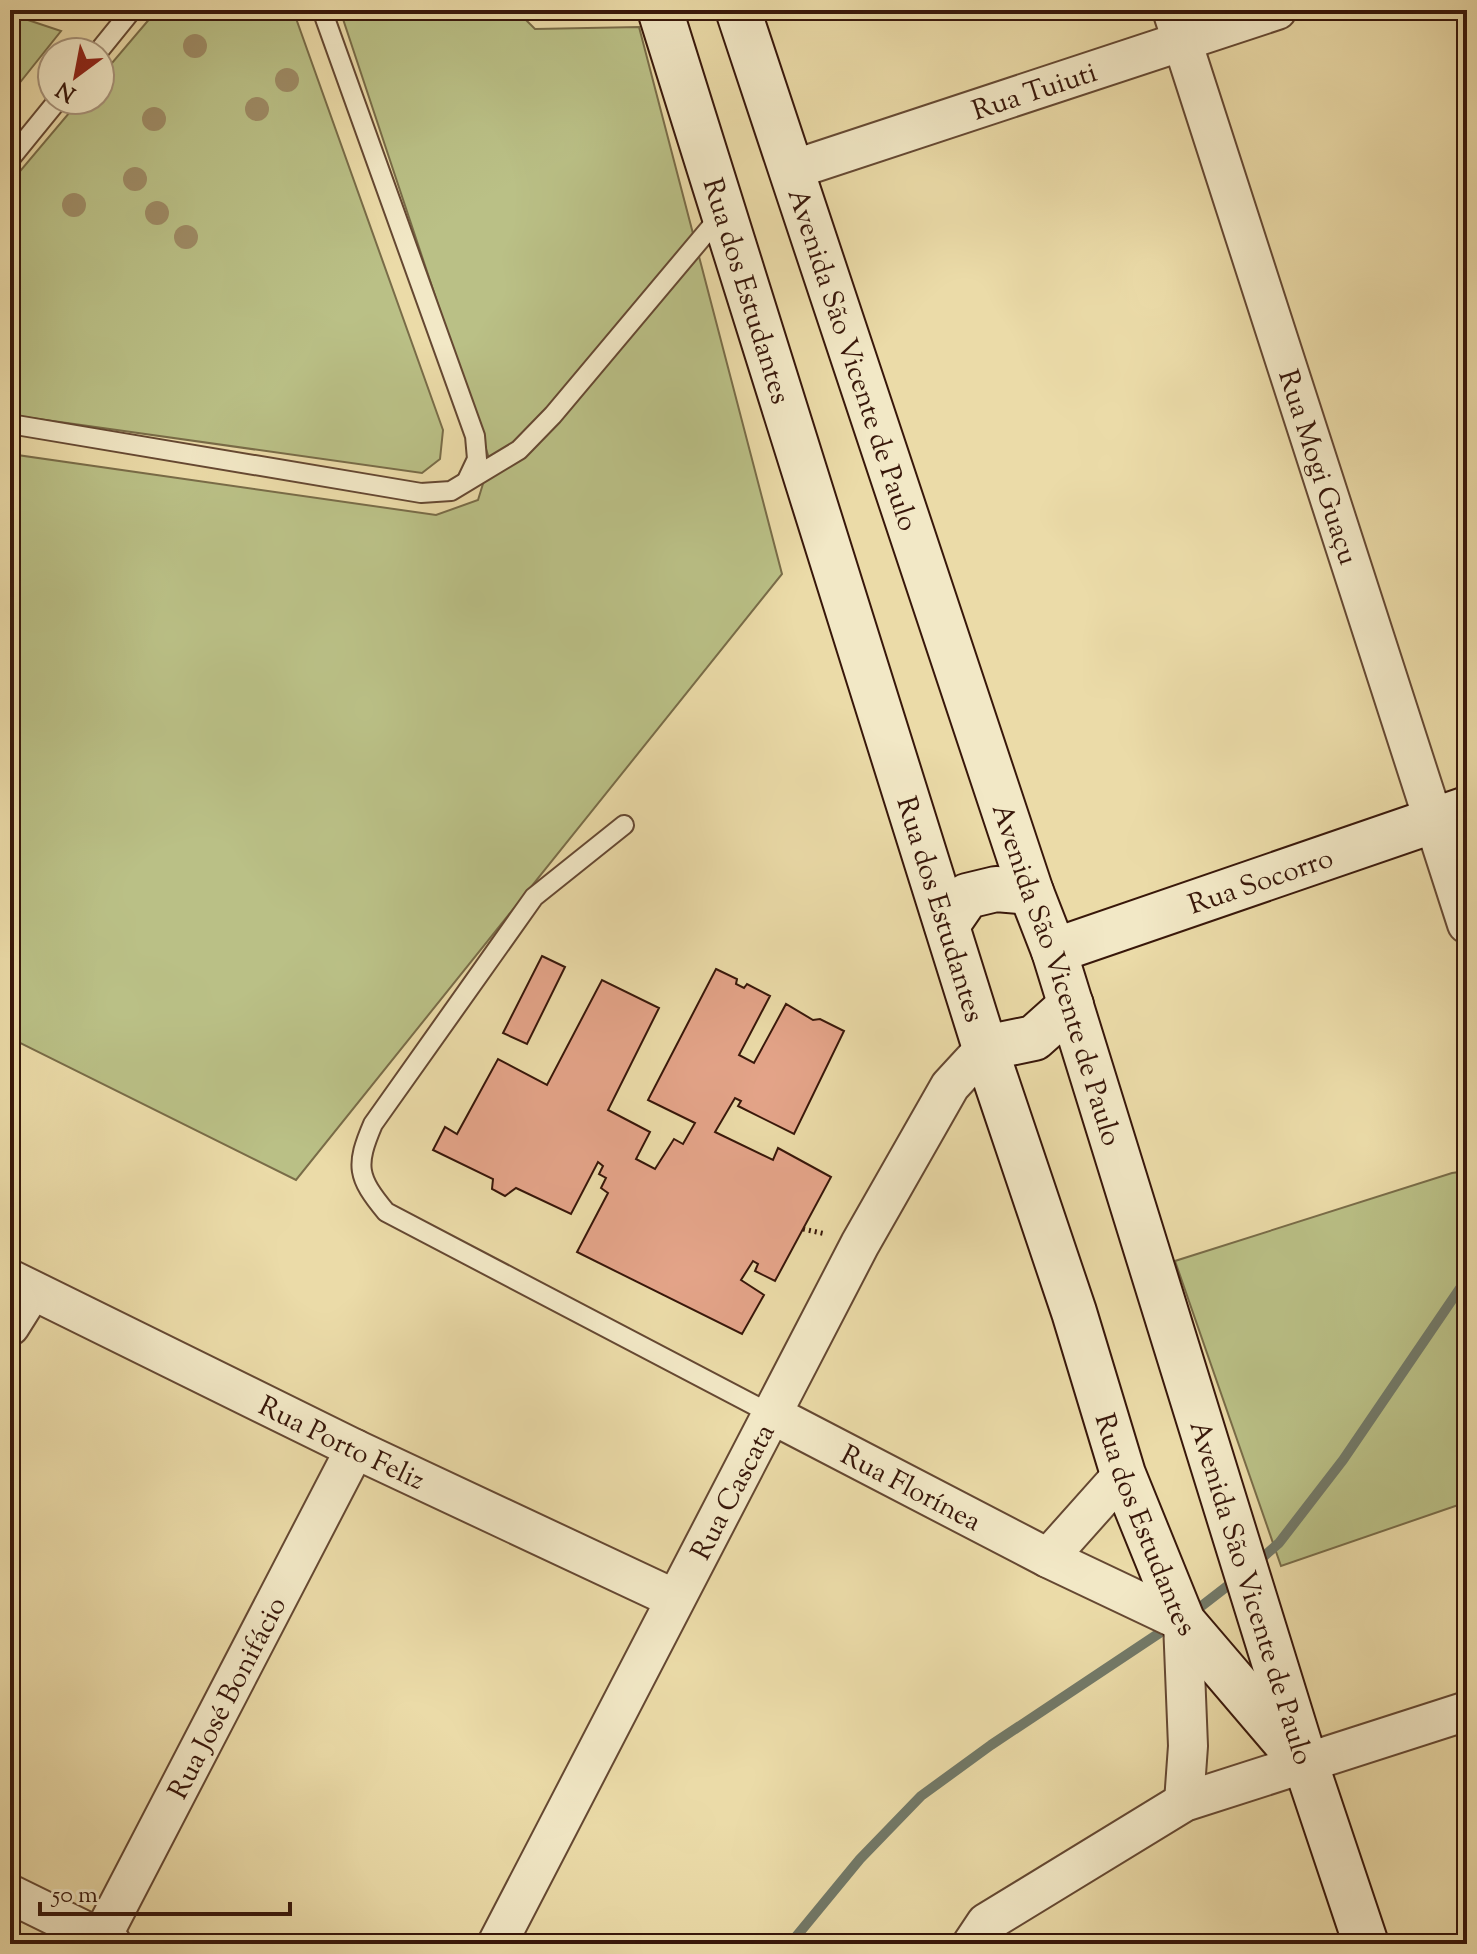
<svg xmlns="http://www.w3.org/2000/svg" width="1477" height="1954" viewBox="0 0 1477 1954" font-family="'Sorts Mill Goudy',serif">
<style>
.green{fill:#bac086;stroke:#796c48;stroke-width:2}
.lines{fill:none;stroke-linecap:round;stroke-linejoin:round}
.stream{stroke:#727968;stroke-width:10}
.building{fill:#e4a489;stroke:#38170a;stroke-width:2}
.service-casing{stroke:#654832;stroke-width:22}
.minor-casing{stroke:#654832;stroke-width:42}
.secondary-casing{stroke:#38170a;stroke-width:48}
.path{stroke:#38170a;stroke-width:5;stroke-dasharray:2 4;stroke-linecap:butt}
.service{stroke:#f2e8c6;stroke-width:18}
.minor{stroke:#f2e8c6;stroke-width:38}
.secondary{stroke:#f2e8c6;stroke-width:44}
.tree{fill:#9e8b65}
.labels{text-anchor:middle;stroke-width:6;stroke-linejoin:round;paint-order:stroke}
.street-label{font-size:28px;fill:#38170a;stroke:#f2e8c6}
</style>
<rect width="100%" height="100%" fill="#ebdba8"/>
<filter id="stains"><feTurbulence type="fractalNoise" baseFrequency=".0025" numOctaves="4"/><feColorMatrix values="0 0 0 0 .2 0 0 0 0 .09 0 0 0 0 .02 0 0 0 .5 -.17"/></filter>
<radialGradient id="worn" r=".72"><stop offset=".6" stop-color="#630" stop-opacity="0"/><stop offset="1" stop-color="#630" stop-opacity=".3"/></radialGradient>
<!-- green -->
<g class="green">
<path d="M157 10H293L443 430 440 459 422 473 10 415V183L80 100H100V77Z"/>
<path d="M340 10H516L535 29 639 27 782 574 296 1180 10 1038V454L436 515 478 500 490 461Z"/>
<path d="M10 14 61 31 10 95Z"/>
<path d="M1467 1171V1502L1281 1566 1175 1261 1452 1173Z"/>
</g>
<g class="lines">
<!-- stream -->
<g class="stream">
<path d="M1262 1558 1279 1543 1343 1460 1467 1278"/>
<path d="M1199 1608 1230 1584"/>
<path d="M790 1944 860 1859 921 1796 991 1745 1164 1630"/>
</g>
</g>
<!-- building -->
<g class="building">
<path d="M542 956 565 967 527 1044 503 1033Z"/>
<path d="M716 969 737 979 736 984 744 988 747 984 770 996 739 1055 754 1063 786 1004 813 1020 820 1019 844 1031 794 1134 738 1106 741 1101 735 1098 715 1132 773 1160 778 1148 831 1177 775 1281 755 1271 758 1264 753 1261 741 1280 764 1295 742 1334 577 1252 608 1193 601 1188 606 1178 599 1174 603 1166 598 1162 571 1214 516 1188 505 1196 492 1189 493 1179 433 1150 445 1127 457 1134 498 1059 547 1085 602 980 659 1008 608 1110 650 1132 636 1159 655 1169 674 1139 683 1144 695 1123 648 1100Z"/>
</g>
<g class="lines">
<!-- service casing -->
<g class="service-casing">
<g id="service">
<path d="M322 10 475 436 477 459 468 478"/>
<path d="M98 52 132 10"/>
<path d="M10 159 58 100"/>
<path d="M10 424 421 493 451 491 519 450 553 415 721 215"/>
<path d="M624 825 534 897 373 1124C355 1166 357 1177 386 1212L773 1415"/>
</g>
</g>
<!-- minor casing -->
<g class="minor-casing">
<g id="minor">
<path id="s1" d="M1172 10 1467 924"/>
<path id="s2" d="M789 171 1277 10"/>
<path id="s3" d="M10 1279 355 1449 675 1599"/>
<path d="M10 1326 32 1291"/>
<path id="s4" d="M773 1415 1048 1558 1183 1622 1188 1746 1184 1802"/>
<path d="M1048 1558 1123 1474"/>
<path d="M10 1894 112 1944"/>
<path id="s5" d="M98 1944 355 1449"/>
<path id="s6" d="M497 1944 860 1244 950 1086 985 1048"/>
<path d="M972 1944 986 1923 1184 1802 1467 1711"/>
</g>
</g>
<!-- secondary casing -->
<g class="secondary-casing">
<g id="secondary">
<path id="s7" d="M660 10 985 1048 1074 1312 1123 1474 1183 1622 1294 1752"/>
<path id="s8" d="M738 10 1031 892 1054 951 1306 1765 1366 1944"/>
<path d="M947 925 967 896 996 889 1031 892"/>
<path id="s9" d="M1054 951 1467 809"/>
<path d="M985 1048 1034 1038 1071 1005"/>
</g>
</g>
<!-- path -->
<path class="path" d="M803 1229 826 1234"/>
<!-- service -->
<use href="#service" class="service"/>
<!-- minor -->
<use href="#minor" class="minor"/>
<!-- secondary -->
<use href="#secondary" class="secondary"/>
</g>
<!-- trees -->
<g class="tree">
<circle cx="195" cy="46" r="12"/>
<circle cx="287" cy="80" r="12"/>
<circle cx="257" cy="109" r="12"/>
<circle cx="154" cy="119" r="12"/>
<circle cx="135" cy="179" r="12"/>
<circle cx="74" cy="205" r="12"/>
<circle cx="157" cy="213" r="12"/>
<circle cx="186" cy="237" r="12"/>
</g>
<g class="labels">
<!-- street labels -->
<g class="street-label">
<text dy="10" stroke="none"><textPath href="#s2" startOffset="258">Rua Tuiuti</textPath></text>
<text dy="10" stroke="none"><textPath href="#s7" startOffset="294">Rua dos Estudantes</textPath></text>
<text dy="10" stroke="none"><textPath href="#s8" startOffset="368">Avenida São Vicente de Paulo</textPath></text>
<text dy="10" stroke="none"><textPath href="#s1" startOffset="480">Rua Mogi Guaçu</textPath></text>
<text dy="10" stroke="none"><textPath href="#s9" startOffset="218">Rua Socorro</textPath></text>
<text dy="10" stroke="none"><textPath href="#s7" startOffset="942">Rua dos Estudantes</textPath></text>
<text dy="10" stroke="none"><textPath href="#s8" startOffset="1016">Avenida São Vicente de Paulo</textPath></text>
<text dy="10" stroke="none"><textPath href="#s3" startOffset="370">Rua Porto Feliz</textPath></text>
<text dy="10" stroke="none"><textPath href="#s4" startOffset="156">Rua Florínea</textPath></text>
<text dy="10" stroke="none"><textPath href="#s6" startOffset="510">Rua Cascata</textPath></text>
<text dy="10" stroke="none"><textPath href="#s7" startOffset="1590">Rua dos Estudantes</textPath></text>
<text dy="10" stroke="none"><textPath href="#s8" startOffset="1664">Avenida São Vicente de Paulo</textPath></text>
<text dy="10" stroke="none"><textPath href="#s5" startOffset="278">Rua José Bonifácio</textPath></text>
</g>
</g>
<!-- margin -->
<rect width="1477" height="1954" fill="none" stroke="#ebdba8" stroke-width="40"/>
<rect x="12" y="12" width="1453" height="1930" fill="none" stroke="#38170a" stroke-width="4"/>
<rect x="20" y="20" width="1437" height="1914" fill="none" stroke="#38170a" stroke-width="2"/>
<!-- north arrow -->
<g transform="translate(76 76) rotate(212)"><circle r="38" fill="#f2e8c6" stroke="#a8947b" stroke-width="2"/>
<path d="M0-6L14 30L0 20L-14 30Z" fill="#8f2418"/>
<text y="-12" font-size="22" font-weight="bold" text-anchor="middle" fill="#38170a">N</text>
</g>
<!-- scale -->
<path d="M40 1902v12h250v-12" fill="none" stroke="#38170a" stroke-width="4"/>
<text x="52" y="1902" font-size="24" fill="#38170a" stroke="#f2e8c6" stroke-width="6" paint-order="stroke">50 m</text>
<rect width="100%" height="100%" filter="url(#stains)"/>
<rect width="100%" height="100%" fill="url(#worn)"/>
</svg>
